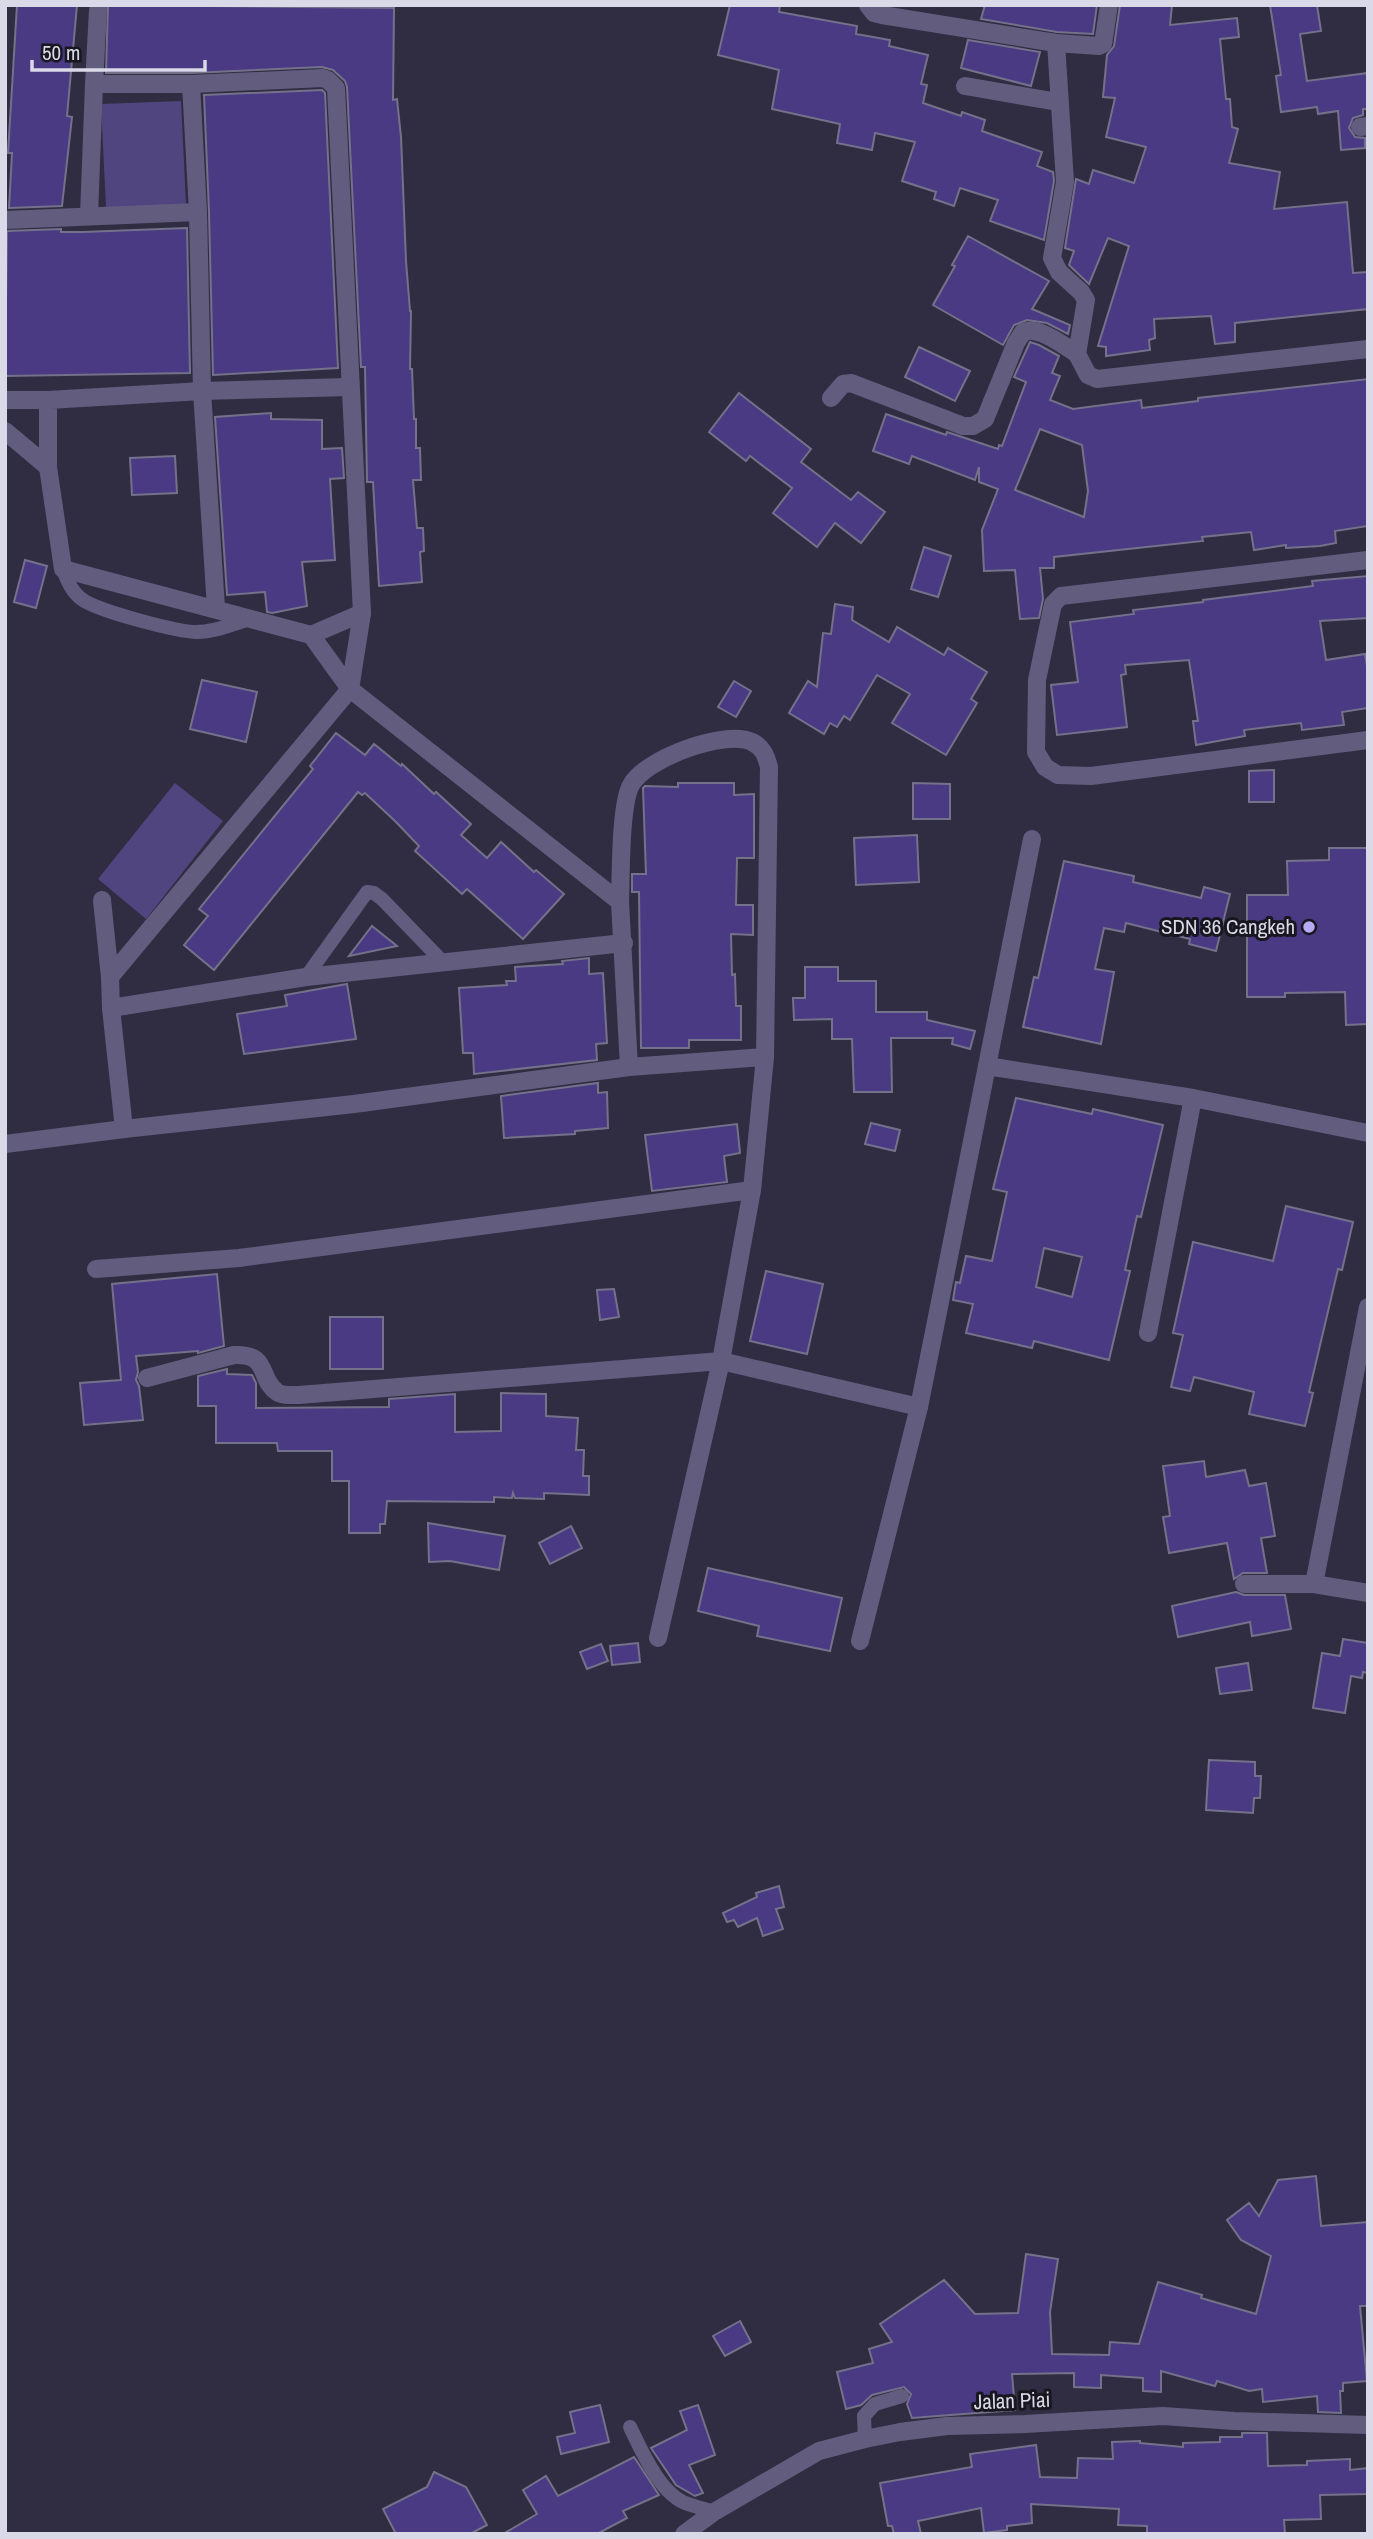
<svg xmlns="http://www.w3.org/2000/svg" width="1373" height="2539" viewBox="0 0 1373 2539" font-family="'Archivo Narrow',sans-serif">
<style>
.green{fill:#50457e}
.building{fill:#4a3983;stroke:#74718a;stroke-width:2;fill-rule:evenodd}
.lines{fill:none;stroke-linecap:round;stroke-linejoin:round}
.service{stroke:#625d7f;stroke-width:14}
.minor{stroke:#625d7f;stroke-width:18}
.tertiary{stroke:#625d7f;stroke-width:18}
.poi-dot{fill:#b7abf8;stroke:#181720;stroke-width:2.5}
.labels{text-anchor:middle;stroke-width:6;stroke-linejoin:round;paint-order:stroke}
.poi-label{font-size:21px;fill:#dad9e7;stroke:#181720;text-anchor:end}
.street-label{font-size:21px;fill:#dad9e7;stroke:#181720}
</style>
<rect width="100%" height="100%" fill="#302d42"/>
<!-- green -->
<g class="green">
<path d="M181 101 186 205 106 208 101 104Z"/>
<path d="M175 783 223 821 146 919 98 879Z"/>
</g>
<!-- building -->
<g class="building">
<path d="M17 5H77L67 116 72 117 62 206 9 208 12 153H8Z"/>
<path d="M108 5 394 8 393 100 397 99 401 137 406 261 410 311H411L410 369H412L414 419H416V448H420L421 480H413L417 528H423L424 551 420 552 422 582 379 586 373 482H367L365 367H361L347 87 345 81 333 70 322 67 191 73H106Z"/>
<path d="M730 5H780L779 12 857 26 856 34 890 40 889 46 928 55 921 84 927 85 923 103 961 116 962 112 985 120 982 131 1042 152 1037 166 1053 172 1054 181 1044 240 990 221 998 200 960 188 954 206 934 199 936 192 902 181 915 142 875 133 872 150 837 143 840 124 772 109 779 70 718 55Z"/>
<path d="M985 5H1097L1093 34 1057 32 981 19Z"/>
<path d="M1120 5H1172L1170 25 1237 18 1239 37 1220 39 1226 99H1230L1232 127 1238 129 1229 163 1280 172 1274 209 1347 202 1353 273 1368 272V309L1235 323V342L1215 344 1211 316 1154 319 1155 338 1149 340 1150 350 1106 356V347L1098 346 1129 246 1108 238 1089 284 1069 265 1074 251 1065 248 1076 179 1089 184 1093 170 1134 183 1146 147 1106 137 1115 98 1103 97 1107 55 1114 46Z"/>
<path d="M1270 5H1317L1321 31 1300 34 1307 81 1368 73V109H1363V115L1353 118 1349 128 1355 137 1365 138V148L1341 150 1338 111 1318 114 1317 107 1281 112 1276 76 1281 75Z"/>
<path d="M968 40 1040 52 1031 86 961 68Z"/>
<path d="M322 90 325 93 338 368 213 375 209 212 204 95Z"/>
<path d="M187 228 190 373 5 376 7 231 61 229V232H83Z"/>
<path d="M968 236 1049 281 1032 309 1070 325 1068 334 1047 323 1027 320 1014 325 1003 345 933 305 955 266 952 265Z"/>
<path d="M1030 342 1039 345 1059 356 1052 373 1060 376 1050 400 1073 409 1141 400 1142 408 1198 401V398L1368 379V526L1335 531 1336 543 1320 546 1286 548V545L1254 550 1251 532 1202 537 1203 541 1054 557V568H1040L1043 599 1039 618 1020 619 1015 570 984 571 982 530 998 489 979 482V467L975 480 912 456 909 464 873 451 886 414 946 435 947 432 998 449 999 445 1002 446 1026 382 1014 377ZM1040 429 1082 445 1088 491 1084 517 1015 490Z"/>
<path d="M919 347 970 371 955 401 905 377Z"/>
<path d="M739 393 811 449 801 462 851 500 858 492 885 512 861 543 835 523 817 547 773 513 792 488 750 456 746 461 709 432Z"/>
<path d="M271 413V419L322 420V449L342 448 344 478 330 479 335 560 302 562 307 606 272 613 267 612 265 592 227 595 215 417Z"/>
<path d="M175 456 177 493 132 495 130 458Z"/>
<path d="M924 547 951 556 938 597 911 589Z"/>
<path d="M25 560 47 566 36 608 14 602Z"/>
<path d="M1368 576V618L1320 621 1326 660 1365 654 1368 672V708L1342 712 1344 725 1302 730 1301 723 1244 730 1245 736 1196 745 1193 721H1198L1189 660 1125 665 1126 674 1121 675 1127 727 1057 735 1051 685 1078 682 1070 622 1134 614 1133 610 1203 602V600L1313 586 1312 581Z"/>
<path d="M835 604 853 607 852 620 889 642 897 627 944 655 948 648 987 672 971 699 977 703 946 755 892 723 910 694 877 675 850 720 844 716 837 727 830 723 824 734 789 713 808 681 817 687 823 633 831 634Z"/>
<path d="M202 680 257 692 246 742 190 729Z"/>
<path d="M734 681 751 691 736 717 718 707Z"/>
<path d="M336 733 365 755 374 744 401 766 402 764 434 794 436 792 471 824 461 835 487 858 501 842 534 872 536 870 564 894 523 939 467 889 462 894 415 851 419 846 395 821 365 793 362 795 358 792 214 970 184 945 208 916 199 909 313 769 310 766Z"/>
<path d="M1274 770V802H1249V771Z"/>
<path d="M678 783H734V795L754 794V858H737L736 905H753V935L731 934 732 975 735 974 736 1006H741V1040H689V1048H641L639 892H632V874H646L643 788 645 786 678 787Z"/>
<path d="M913 783 950 784V819H913Z"/>
<path d="M917 835 919 882 856 885 854 838Z"/>
<path d="M1329 848H1368V1024L1346 1025 1345 992 1285 993V997H1247V895H1288L1287 861 1329 860Z"/>
<path d="M1064 861 1134 876 1133 882 1201 898 1204 887 1230 894 1216 951 1189 944 1190 939 1126 923 1124 932 1104 928 1095 969 1114 972 1101 1044 1023 1027 1034 977 1038 978Z"/>
<path d="M372 926 397 946 349 956Z"/>
<path d="M589 958V974L603 973 607 1043 596 1044 597 1060 474 1074 473 1053H463L459 988 507 985 506 981H516L515 967 563 964 562 961Z"/>
<path d="M805 967H838V981H876V1012H927V1020L975 1031 970 1049 952 1044 953 1038H891L892 1092H854L852 1039H832V1019L794 1020 793 998H805Z"/>
<path d="M347 984 356 1039 244 1054 237 1014 287 1006 285 995Z"/>
<path d="M598 1083V1093L607 1092 608 1128 575 1131V1134L504 1138 501 1096Z"/>
<path d="M1016 1098 1092 1114 1093 1109 1163 1125 1141 1217 1137 1216 1125 1270 1130 1271 1109 1360 1034 1341 1032 1348 966 1333 973 1304 953 1300 956 1282 960 1283 966 1256 992 1261 1007 1192 993 1189ZM1044 1248 1082 1257 1072 1297 1036 1287Z"/>
<path d="M871 1123 900 1130 895 1151 865 1144Z"/>
<path d="M737 1124 740 1153 724 1156 727 1182 652 1191 645 1135Z"/>
<path d="M1286 1206 1353 1222 1342 1270 1338 1269 1309 1392 1313 1393 1305 1426 1249 1414 1254 1392 1194 1377 1190 1391 1171 1387 1183 1335 1173 1333 1193 1242 1273 1261Z"/>
<path d="M766 1271 823 1284 807 1354 750 1341Z"/>
<path d="M217 1274 224 1346 198 1353V1351L136 1356 138 1372 136 1380 139 1386 143 1420 84 1425 80 1383 121 1380 112 1284Z"/>
<path d="M614 1289 619 1317 600 1320 597 1290Z"/>
<rect x="330" y="1317" width="53" height="52"/>
<path d="M227 1369V1374L252 1375 256 1383V1408L389 1407V1399L455 1394V1432L501 1431V1393L546 1394V1416L578 1418 576 1450H584L583 1476H589V1495L544 1493V1499L515 1498 513 1493 512 1498 494 1497V1502L387 1501 385 1524H380V1533H349V1481H332V1451H278L277 1443H216V1406H198V1376Z"/>
<path d="M1204 1461 1206 1477 1245 1470 1249 1486 1266 1483 1275 1536 1261 1538 1267 1573H1243L1234 1579 1227 1543 1169 1553 1163 1517 1170 1516 1163 1466Z"/>
<path d="M428 1523 505 1536 499 1570 450 1561 429 1562Z"/>
<path d="M571 1526 582 1548 550 1564 539 1543Z"/>
<path d="M708 1568 842 1598 830 1651 757 1636 759 1626 698 1611Z"/>
<path d="M1236 1592 1244 1595H1285L1291 1629 1252 1636 1250 1622 1178 1637 1172 1606Z"/>
<path d="M1343 1639 1368 1643V1673L1363 1672 1362 1678 1351 1676 1345 1713 1313 1708 1322 1653 1340 1656Z"/>
<path d="M638 1643 640 1662 612 1665 610 1646Z"/>
<path d="M601 1644 608 1661 587 1669 580 1652Z"/>
<path d="M1248 1663 1252 1690 1220 1694 1216 1668Z"/>
<path d="M1209 1760 1255 1762V1776H1261L1260 1798H1254L1253 1813 1206 1810Z"/>
<path d="M779 1886 784 1907 776 1909 783 1929 763 1936 757 1918 738 1927 734 1920 727 1922 723 1913 757 1897 756 1893Z"/>
<path d="M1316 2176 1321 2226 1368 2222V2306H1360L1367 2381 1343 2383V2391H1340L1341 2413 1318 2412 1317 2396 1263 2402 1262 2389 1249 2391 1217 2381 1215 2386 1161 2371V2392L1143 2391V2378L1101 2375V2388L1074 2387V2373L1012 2374 1015 2410 912 2418 907 2404 911 2394 904 2387 872 2395 861 2405 846 2409 837 2372 873 2363 869 2349 892 2342 880 2324 944 2280 975 2314 1018 2313 1026 2254 1058 2259 1050 2312 1052 2354 1109 2355 1110 2342 1139 2344 1158 2282 1202 2295 1201 2298 1256 2314 1271 2256 1241 2240 1227 2220 1249 2203 1259 2216 1278 2180Z"/>
<path d="M740 2321 751 2342 725 2356 713 2336Z"/>
<path d="M600 2405 609 2442 561 2454 557 2437 575 2433 570 2412Z"/>
<path d="M698 2405 715 2455 689 2465 703 2493 695 2496 676 2485 651 2448 687 2430 680 2411Z"/>
<path d="M1242 2433H1267L1268 2466 1307 2465V2461L1350 2459V2470L1368 2468V2494L1320 2495 1321 2519 1284 2520 1285 2534H1147V2526L1118 2525 1119 2509 1031 2504 1032 2523 1007 2526V2530L984 2533 981 2508 918 2521 921 2534H894L892 2526H888L880 2483 972 2467 970 2454 1036 2445 1040 2477 1077 2478 1078 2458 1113 2459 1112 2442 1140 2441V2443L1183 2447V2443L1220 2442V2437H1242Z"/>
<path d="M634 2457 659 2495 623 2511 627 2518 597 2534H503L537 2514 523 2490 546 2476 558 2496Z"/>
<path d="M434 2472 466 2487 487 2525 470 2534H396L383 2509 427 2487Z"/>
</g>
<g class="lines">
<!-- service -->
<g class="service">
<path d="M63 569C67 580 72 593 83 600 99 611 177 632 197 632 215 632 233 624 250 619"/>
<path d="M306 977 367 892 374 893 382 899 443 962"/>
<path d="M630 2427C642 2451 660 2495 688 2504 696 2507 705 2509 714 2512"/>
<path d="M865 2439 864 2416 875 2404 902 2396"/>
</g>
<!-- minor -->
<g class="minor">
<path d="M1056 43 1099 46 1103 44 1109 5"/>
<path d="M94 84 98 10"/>
<path d="M191 84 323 78 328 80 336 88 362 613 311 635 63 569 48 467V400L202 391 350 387"/>
<path d="M965 86 1058 102"/>
<path d="M1360 127 1368 126"/>
<path d="M89 216 94 84H191L198 212 202 391 216 608"/>
<path d="M5 220 198 212"/>
<path d="M1077 354 1088 375 1097 379 1368 349"/>
<path d="M831 398 843 384 851 383 963 426H973L985 419 1016 343 1023 332C1039 326 1063 345 1077 354L1086 300 1081 292 1059 272 1052 258 1065 182 1056 43 882 15 874 13 868 5"/>
<path d="M5 400H48"/>
<path d="M5 431 48 467"/>
<path d="M1368 560 1061 596 1053 604 1037 680 1036 752 1045 767 1058 775 1091 776 1368 740"/>
<path d="M311 635 350 689 362 613"/>
<path d="M350 689 620 902 629 1067 354 1104 124 1129 111 1008 110 977Z"/>
<path d="M102 900 110 977"/>
<path d="M620 902C621 876 620 805 631 785 645 759 724 729 752 742 763 747 766 756 769 767L765 1057 752 1190"/>
<path d="M111 1008 306 977 624 943"/>
<path d="M987 1066 1032 839"/>
<path d="M629 1067 765 1057"/>
<path d="M5 1144 124 1129"/>
<path d="M96 1269 239 1258 752 1190 721 1361 658 1638"/>
<path d="M1368 1307 1314 1584 1368 1593"/>
<path d="M1148 1333 1193 1098"/>
<path d="M147 1378 234 1355C270 1353 258 1379 277 1392 282 1396 292 1395 299 1395L721 1361 919 1407"/>
<path d="M1244 1584H1314"/>
<path d="M860 1641 919 1407 987 1066 1193 1098 1368 1133"/>
</g>
<!-- tertiary -->
<path class="tertiary" d="M684 2534 714 2512 819 2451 865 2439 900 2432 947 2426 1025 2424 1163 2416 1234 2421 1368 2425"/>
</g>
<!-- markers -->
<circle class="poi-dot" cx="1309" cy="927" r="7"/>
<g class="labels">
<!-- poi labels -->
<g class="poi-label">
<text x="1295" y="934">SDN 36 Cangkeh</text>
</g>
<!-- street labels -->
<g class="street-label">
<text transform="translate(1012 2401) rotate(-2)" y="7">Jalan Piai</text>
</g>
</g>
<!-- border -->
<rect width="1373" height="2539" fill="none" stroke="#dad9e7" stroke-width="14"/>
<!-- scale -->
<path d="M32 60v10h173v-10" fill="none" stroke="#dad9e7" stroke-width="3.5"/>
<text x="42" y="60" font-size="21" fill="#dad9e7" stroke="#181720" stroke-width="5" paint-order="stroke">50 m</text>
</svg>
